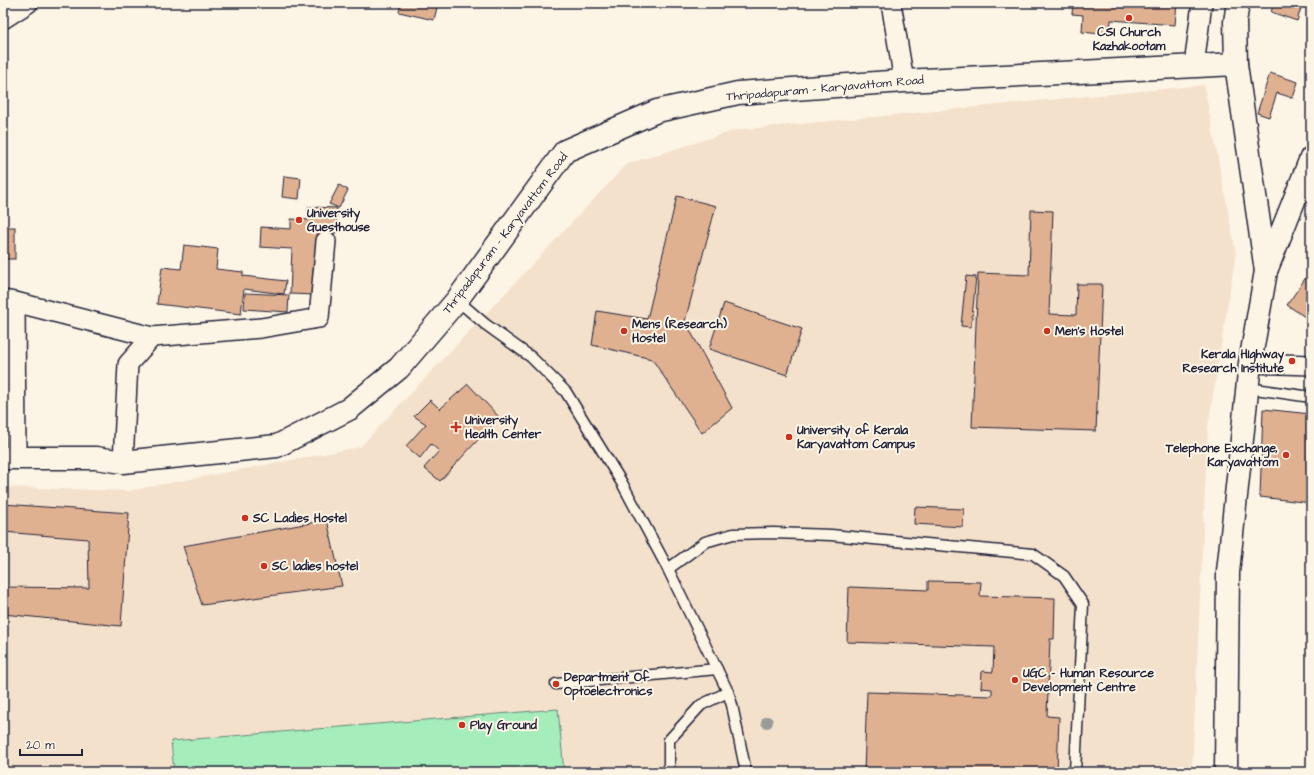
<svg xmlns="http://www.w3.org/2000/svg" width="1314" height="775" viewBox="0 0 1314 775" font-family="'Architects Daughter',sans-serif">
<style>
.built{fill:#f4e1cc}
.green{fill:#a5edbb;stroke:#64887b}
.building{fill:#e0b191;stroke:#22223b}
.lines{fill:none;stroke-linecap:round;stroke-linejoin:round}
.lane-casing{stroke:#22223b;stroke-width:13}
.street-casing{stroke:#22223b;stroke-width:22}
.secondary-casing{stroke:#22223b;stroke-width:25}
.primary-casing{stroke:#22223b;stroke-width:25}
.lane{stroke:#fcf5e5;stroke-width:10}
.street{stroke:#fcf5e5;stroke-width:19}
.secondary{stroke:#fcf5e5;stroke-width:22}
.primary{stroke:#fcf5e5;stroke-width:22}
.tree{fill:#969d99}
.poi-dot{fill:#c8321e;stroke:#fcf5e5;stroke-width:1.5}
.labels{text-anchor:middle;stroke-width:4;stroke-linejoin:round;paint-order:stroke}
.poi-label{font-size:12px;font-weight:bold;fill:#22223b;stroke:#fcf5e5;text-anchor:start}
.street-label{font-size:12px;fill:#22223b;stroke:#fcf5e5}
</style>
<rect width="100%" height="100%" fill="#fcf5e5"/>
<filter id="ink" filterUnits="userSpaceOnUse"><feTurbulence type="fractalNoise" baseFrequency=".025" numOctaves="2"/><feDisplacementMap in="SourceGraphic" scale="8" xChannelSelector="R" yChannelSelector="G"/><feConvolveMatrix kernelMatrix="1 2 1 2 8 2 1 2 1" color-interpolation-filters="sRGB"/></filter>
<g filter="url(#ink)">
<!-- built -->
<path class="built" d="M1204 85 1236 253 1208 427 1192 772H3V487L127 491 360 447 627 164 736 130Z"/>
<!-- green -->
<path class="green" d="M558 709 564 772H174L171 741Z"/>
<!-- building -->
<g class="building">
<path d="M401 3H438L434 20 399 12Z"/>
<path d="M1073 3H1177L1175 25 1111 20 1110 35 1082 32 1083 15 1072 14Z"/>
<path d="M1274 3H1286L1301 8 1297 21 1271 12Z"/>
<path d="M1270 73 1298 82 1293 98 1277 93 1269 117 1257 113Z"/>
<path d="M284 176 301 178 299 199 282 197Z"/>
<path d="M339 185 348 190 339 208 329 204Z"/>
<path d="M677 196 716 206 685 321 732 408 702 433 652 359 592 345 597 311 647 319Z"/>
<path d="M308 207 337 208 336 233H318L315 295 290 294 292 249 260 247 261 227 291 229V219L308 220Z"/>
<path d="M1031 210 1053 211 1049 314 1076 315 1077 284H1102L1096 431 972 427 978 273 1029 275Z"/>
<rect x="3" y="227" width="12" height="32"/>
<path d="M184 245 218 249 216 269 243 272V276L286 281 284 294 244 289 241 314 157 304 162 267 181 269Z"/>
<path d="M1311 270V321L1287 305Z"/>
<path d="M966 276 976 277 971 327 961 326Z"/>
<path d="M245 293 289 295 288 312 244 309Z"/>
<path d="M724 303 802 329 787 375 709 349Z"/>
<path d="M468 384 499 417 440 481 424 468 439 451 431 444 420 458 406 446 426 424 414 416 430 400 440 409Z"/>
<path d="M1263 409 1311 414V503L1260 497Z"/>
<path d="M3 504 129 513 121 626 3 614V587L89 588 88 539 3 532Z"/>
<path d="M915 507 964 509 963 527 914 524Z"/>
<path d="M327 520 342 586 202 605 183 546Z"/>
<path d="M928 581 981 582 980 596 1055 598 1054 639H1050L1047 716 1059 717 1057 772H864L867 692 992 696V689L981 688 982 671 993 672 994 647 847 642 849 587 928 590Z"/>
</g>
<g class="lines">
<!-- lane casing -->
<g class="lane-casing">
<g id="lane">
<path d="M457 300 485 324 531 357 566 392 622 483 668 569 728 692 732 705 746 772"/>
<path d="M1248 388 1311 397"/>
<path d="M668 569 705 542 733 534 773 533 831 535 1033 554 1064 576 1083 604 1075 772"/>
<path d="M556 684 717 669"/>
<path d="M669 772V740L701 705 728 692"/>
</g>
</g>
<!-- street casing -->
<g class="street-casing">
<g id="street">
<path d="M891 3 904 81"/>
<path d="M3 19 28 3"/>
<path d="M1194 66 1202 3"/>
<path d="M4 300 15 302 152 337"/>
<path d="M15 302 16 458"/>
<path d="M1250 363 1311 365"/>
<path d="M123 462 128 364 152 337 261 328 319 318 326 241"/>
</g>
</g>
<!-- secondary casing -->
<g class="secondary-casing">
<g id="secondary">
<path d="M1238 3 1235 22 1236 64 1266 271"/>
<path d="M3 458H96L123 462 277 446 349 409 399 368 457 300 565 151 657 111 738 93 904 81 1236 64"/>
</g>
</g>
<!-- primary casing -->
<g class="primary-casing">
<path id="primary" d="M1226 772 1228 572 1250 363 1266 271 1311 158"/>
</g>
<!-- lane -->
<use href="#lane" class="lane"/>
<!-- street -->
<use href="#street" class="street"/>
<!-- secondary -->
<use href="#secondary" class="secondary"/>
<!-- primary -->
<use href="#primary" class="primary"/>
</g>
<!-- trees -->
<circle class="tree" cx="767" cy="722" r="6"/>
</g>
<!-- markers -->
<g class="poi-dot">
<circle cx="1129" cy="18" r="4"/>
<circle cx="299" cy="220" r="4"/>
<circle cx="624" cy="331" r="4"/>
<circle cx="1047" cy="331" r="4"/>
<circle cx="1292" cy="361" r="4"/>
<path d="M454 421h4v4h4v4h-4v4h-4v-4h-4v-4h4z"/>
<circle cx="789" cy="437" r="4"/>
<circle cx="1286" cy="455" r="4"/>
<circle cx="245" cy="518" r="4"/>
<circle cx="264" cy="566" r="4"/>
<circle cx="1015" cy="680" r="4"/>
<circle cx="556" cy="684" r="4"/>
<circle cx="462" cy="725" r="4"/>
</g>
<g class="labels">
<!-- poi labels -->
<g class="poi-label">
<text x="1129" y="36" text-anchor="middle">CSI Church<tspan x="1129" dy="14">Kazhakootam</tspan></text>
<text x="307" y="217">University<tspan x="307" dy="14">Guesthouse</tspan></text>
<text x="632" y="328">Mens (Research)<tspan x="632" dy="14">Hostel</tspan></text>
<text x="1055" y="335">Men's Hostel</text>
<text x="1284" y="358" text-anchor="end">Kerala HIghway<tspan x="1284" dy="14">Research Institute</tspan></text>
<text x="465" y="424">University<tspan x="465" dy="14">Health Center</tspan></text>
<text x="797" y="434">University of Kerala<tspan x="797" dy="14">Karyavattom Campus</tspan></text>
<text x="1278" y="452" text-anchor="end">Telephone Exchange,<tspan x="1278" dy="14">Karyavattom</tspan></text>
<text x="253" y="522">SC Ladies Hostel</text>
<text x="272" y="570">SC ladies hostel</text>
<text x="1023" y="677">UGC - Human Resource<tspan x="1023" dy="14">Development Centre</tspan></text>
<text x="564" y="681">Department Of<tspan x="564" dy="14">Optoelectronics</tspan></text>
<text x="470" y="729">Play Ground</text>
</g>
<!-- street labels -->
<g class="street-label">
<text transform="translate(825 88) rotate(-5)" y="4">Thripadapuram - Karyavattom Road</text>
<text transform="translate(505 233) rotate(-53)" y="4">Thripadapuram - Karyavattom Road</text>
</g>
</g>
<!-- margin -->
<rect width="1314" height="775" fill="none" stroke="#fcf5e5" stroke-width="16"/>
<rect x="8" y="8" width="1298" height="759" fill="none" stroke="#22223b" stroke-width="1.5" filter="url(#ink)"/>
<!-- scale -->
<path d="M20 749v6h62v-6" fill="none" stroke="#22223b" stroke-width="2"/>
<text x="26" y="749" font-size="12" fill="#22223b" stroke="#fcf5e5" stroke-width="3" paint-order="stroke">20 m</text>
</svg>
